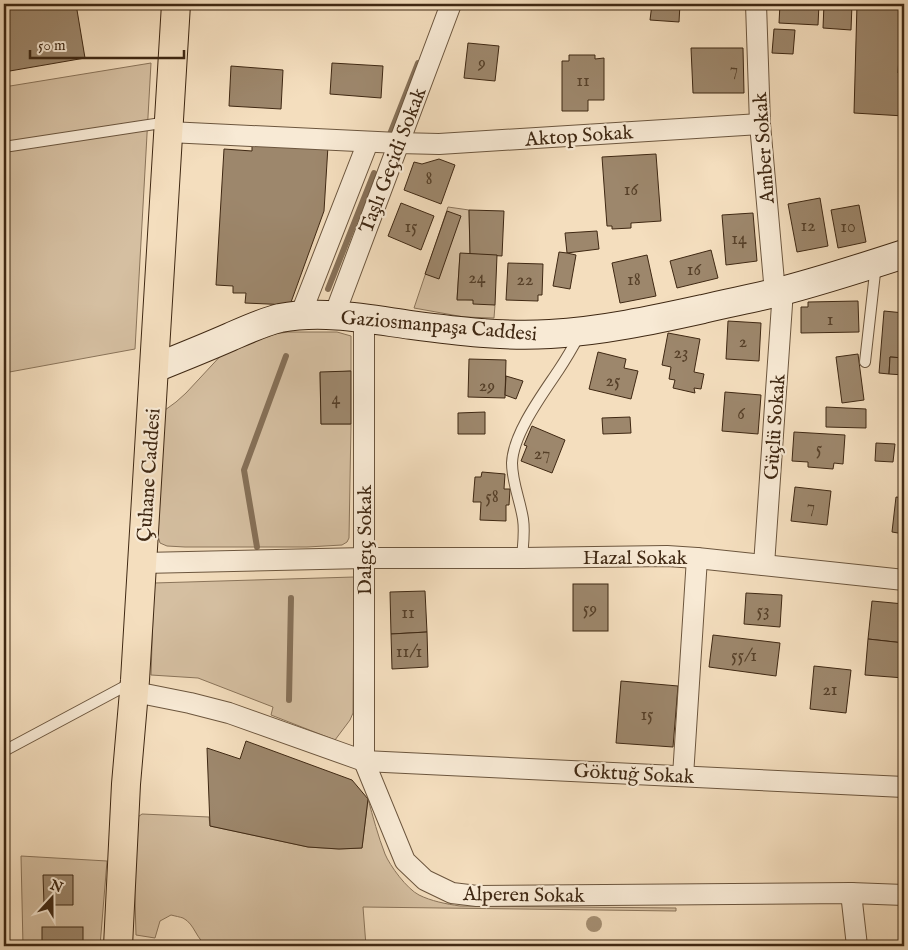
<svg xmlns="http://www.w3.org/2000/svg" width="908" height="950" viewBox="0 0 908 950" font-family="'IM FELL English',serif">
<style>
.green{fill:#d5bfa1;stroke:#8a745a}
.lines{fill:none;stroke-linecap:round;stroke-linejoin:round}
.stream{stroke:#867057;stroke-width:6}
.building{fill:#9d876c;stroke:#3f2813}
.lane-casing{stroke:#6c563e;stroke-width:12}
.street-casing{stroke:#6c563e;stroke-width:22}
.secondary-casing{stroke:#3f2813;stroke-width:30}
.primary-casing{stroke:#3f2813;stroke-width:30}
.lane{stroke:#f8ead5;stroke-width:10}
.street{stroke:#f8ead5;stroke-width:20}
.secondary{stroke:#f8ead5;stroke-width:28}
.primary{stroke:#f4debe;stroke-width:28}
.tree{fill:#a58f73}
.labels{text-anchor:middle;stroke-width:4.5;stroke-linejoin:round;paint-order:stroke}
.number-label{font-size:18px;fill:#564029}
.street-label{font-size:20px;fill:#3f2813;stroke:#f8ead5}
</style>
<rect width="100%" height="100%" fill="#f4debe"/>
<filter id="stains"><feTurbulence type="fractalNoise" baseFrequency=".004" numOctaves="4"/><feColorMatrix values="0 0 0 0 .2 0 0 0 0 .09 0 0 0 0 .02 0 0 0 .5 -.17"/></filter>
<radialGradient id="worn" r=".72"><stop offset=".6" stop-color="#630" stop-opacity="0"/><stop offset="1" stop-color="#630" stop-opacity=".3"/></radialGradient>
<!-- green -->
<g class="green">
<path d="M151 63 135 349 4 373V87Z"/>
<path d="M448 207 469 210 470 254H460L457 299 473 300 495 305 494 318 464 317 414 308Z"/>
<path d="M288 332H337L351 336V371L320 373 321 424H351L349 538 347 542 342 545 307 547H185L167 546 160 543 158 536 163 435 165 410 176 402 186 393 226 350 261 336Z"/>
<path d="M354 577 353 713 350 720 335 740 271 715 273 707 198 678 151 675 154 583Z"/>
<path d="M368 799C373 817 378 836 385 854 390 866 407 889 419 895 431 901 446 904 460 906L676 908V911L363 907 366 946H208C196 940 195 924 183 918 180 917 175 916 171 915L160 921 155 938 136 935 134 864 135 819 142 814 209 817 210 826 308 847 339 849 362 848Z"/>
<path d="M21 856 107 861 100 946H23Z"/>
</g>
<g class="lines">
<!-- stream -->
<g class="stream">
<path d="M390 134 418 63"/>
<path d="M328 289 374 173"/>
<path d="M257 547 244 470 286 356"/>
<path d="M289 700 291 598"/>
</g>
</g>
<!-- building -->
<g class="building">
<path d="M4 4H76L85 58 4 72Z"/>
<path d="M652 4H680L679 22 650 20Z"/>
<path d="M780 4H819L818 25 779 23Z"/>
<path d="M824 4H852L851 30 823 28Z"/>
<path d="M857 4H902L898 73H904V116L854 113Z"/>
<path d="M774 29 795 30 793 54 772 53Z"/>
<path d="M468 43 499 46 495 81 464 78Z"/>
<path d="M691 48H743L744 93H693Z"/>
<path d="M569 55H595V59L604 58V100H588V111H562V61H569Z"/>
<path d="M332 63 383 66 381 98 330 94Z"/>
<path d="M231 66 283 70 281 109 229 106Z"/>
<path d="M252 141 328 146 324 211 290 305 245 303 246 293H233V286L216 285 224 149 252 151Z"/>
<path d="M656 154 661 221 631 223V228L612 229V226H607L602 157Z"/>
<path d="M439 159 455 165 441 204 404 190 414 162 422 164Z"/>
<path d="M820 198 828 246 797 252 788 204Z"/>
<path d="M401 203 434 216 421 250 388 236Z"/>
<path d="M859 205 866 242 838 248 831 210Z"/>
<path d="M469 210 504 211 502 256 470 254Z"/>
<path d="M447 211 461 216 439 279 425 274Z"/>
<path d="M753 213 757 261 726 265 722 215Z"/>
<path d="M597 231 599 249 567 253 565 233Z"/>
<path d="M711 250 718 278 677 288 670 261Z"/>
<path d="M559 252 567 253 576 255 570 289 553 286Z"/>
<path d="M460 253 497 255 495 305 473 304V300H457Z"/>
<path d="M647 255 656 296 620 303 612 263Z"/>
<path d="M508 263 543 264 542 295H538V301L506 300Z"/>
<path d="M858 301 859 332 801 333V307H808V302Z"/>
<path d="M884 311 904 313V358L890 357 889 374 879 373Z"/>
<path d="M728 321 761 323 759 361 726 359Z"/>
<path d="M668 333 700 339 694 372 704 374 701 389 694 388 695 393 673 388 675 380 669 379 671 367 662 365Z"/>
<path d="M598 352 626 359 624 368 638 371 631 399 589 389Z"/>
<path d="M858 354 864 400 842 403 836 357Z"/>
<path d="M890 357 904 358V375L889 374Z"/>
<path d="M469 359 506 360 505 398 468 397Z"/>
<path d="M351 371V424H321L320 372Z"/>
<path d="M506 376 523 381 516 399 505 395Z"/>
<path d="M725 392 761 395 758 434 722 431Z"/>
<path d="M826 407 866 409V428L826 427Z"/>
<path d="M485 412V434H458V413Z"/>
<path d="M630 417 631 433 603 434 602 418Z"/>
<path d="M532 426 565 440 552 473 521 461 527 446 524 445Z"/>
<path d="M794 432 845 435 843 464 834 463 833 469 808 467V462L792 461Z"/>
<path d="M876 443 895 444 893 462 875 461Z"/>
<path d="M482 472 505 474 504 489H510L509 505H506V521L480 520 481 502H473L475 477H481Z"/>
<path d="M795 487 831 491 827 525 791 521Z"/>
<path d="M896 497 904 498V534L892 532Z"/>
<rect x="573" y="584" width="35" height="47"/>
<path d="M425 591 427 632 391 634 390 592Z"/>
<path d="M746 593 782 595 780 627 744 624Z"/>
<path d="M872 601 904 604V643L868 639Z"/>
<path d="M427 632 428 667 392 669 391 634Z"/>
<path d="M713 635 780 643 776 676 709 667Z"/>
<path d="M868 639 904 643V678L865 675Z"/>
<path d="M814 666 851 670 846 713 810 709Z"/>
<path d="M621 681 678 686 673 747 616 743Z"/>
<path d="M246 741 352 780 368 799 362 848 339 849 308 847 210 826 207 748 240 759Z"/>
<path d="M43 875H73V905H44Z"/>
<rect x="42" y="927" width="41" height="19"/>
</g>
<g class="lines">
<!-- lane casing -->
<g class="lane-casing">
<g id="lane">
<path d="M4 147 168 122"/>
<path d="M865 362 876 264"/>
<path d="M522 558C523 545 525 532 523 519 520 500 512 482 512 463 513 434 542 395 558 371 566 359 573 347 580 334"/>
<path d="M4 751 131 683"/>
</g>
</g>
<!-- street casing -->
<g class="street-casing">
<g id="street">
<path d="M756 4 760 124 775 293"/>
<path d="M169 132 398 143 439 144 760 124"/>
<path d="M300 316 368 142"/>
<path d="M334 316 451 4"/>
<path d="M364 318V761L405 861 425 880 452 893 477 896 851 893 904 895"/>
<path d="M143 563 364 558H522L667 556 697 558 904 580"/>
<path d="M764 565 783 290"/>
<path d="M135 692 190 703 229 713 364 761 904 787"/>
<path d="M683 776 697 558"/>
<path d="M851 893 857 946"/>
</g>
</g>
<!-- secondary casing -->
<g class="secondary-casing">
<path id="secondary" d="M155 368C180 358 205 348 230 337 246 330 263 322 280 318 324 310 368 319 411 325 457 331 504 337 550 334 602 331 653 320 703 309 727 303 751 299 774 293 818 282 861 268 904 254"/>
</g>
<!-- primary casing -->
<g class="primary-casing">
<path id="primary" d="M118 946 126 784 135 680 176 4"/>
</g>
<!-- lane -->
<use href="#lane" class="lane"/>
<!-- street -->
<use href="#street" class="street"/>
<!-- secondary -->
<use href="#secondary" class="secondary"/>
<!-- primary -->
<use href="#primary" class="primary"/>
</g>
<!-- trees -->
<circle class="tree" cx="594" cy="924" r="8"/>
<g class="labels">
<!-- number labels -->
<g class="number-label">
<text x="482" y="68">9</text>
<text x="734" y="75">7</text>
<text x="583" y="86">11</text>
<text x="429" y="184">8</text>
<text x="631" y="195">16</text>
<text x="808" y="231">12</text>
<text x="411" y="232">15</text>
<text x="848" y="232">10</text>
<text x="739" y="244">14</text>
<text x="694" y="275">16</text>
<text x="477" y="283">24</text>
<text x="525" y="285">22</text>
<text x="634" y="285">18</text>
<text x="830" y="325">1</text>
<text x="743" y="347">2</text>
<text x="681" y="358">23</text>
<text x="613" y="386">25</text>
<text x="487" y="391">29</text>
<text x="336" y="404">4</text>
<text x="741" y="419">6</text>
<text x="819" y="454">5</text>
<text x="542" y="459">27</text>
<text x="492" y="502">58</text>
<text x="811" y="512">7</text>
<text x="590" y="614">59</text>
<text x="763" y="616">53</text>
<text x="408" y="618">11</text>
<text x="409" y="657">11/1</text>
<text x="744" y="661">55/1</text>
<text x="830" y="695">21</text>
<text x="647" y="720">15</text>
</g>
<!-- street labels -->
<g class="street-label">
<text transform="translate(579 135) rotate(-4)" y="7">Aktop Sokak</text>
<text transform="translate(763 148) rotate(-94)" y="7">Amber Sokak</text>
<text transform="translate(392 160) rotate(-69)" y="7">Taşlı Geçidi Sokak</text>
<text transform="translate(439 325) rotate(5)" y="7">Gaziosmanpaşa Caddesi</text>
<text transform="translate(774 427) rotate(-86)" y="7">Güçlü Sokak</text>
<text transform="translate(148 475) rotate(-86)" y="7">Çuhane Caddesi</text>
<text transform="translate(364 540) rotate(-90)" y="7">Dalgıç Sokak</text>
<text x="635" y="564">Hazal Sokak</text>
<text transform="translate(634 773) rotate(3)" y="7">Göktuğ Sokak</text>
<text transform="translate(524 894) rotate(1)" y="7">Alperen Sokak</text>
</g>
</g>
<!-- margin -->
<rect width="908" height="950" fill="none" stroke="#f4debe" stroke-width="20"/>
<rect x="5" y="5" width="898" height="940" fill="none" stroke="#3f2813" stroke-width="2.5"/>
<rect x="10" y="10" width="888" height="930" fill="none" stroke="#3f2813"/>
<!-- north arrow -->
<g transform="translate(52 898) rotate(21)" stroke="#f8ead5" stroke-width="4" paint-order="stroke">
<path d="M0-4L9 19L0 12L-9 19Z" fill="#3f2813"/>
<text y="-8" font-size="14" font-weight="bold" text-anchor="middle" fill="#3f2813">N</text>
</g>
<!-- scale -->
<path d="M30 50v8h154v-8" fill="none" stroke="#3f2813" stroke-width="2.5"/>
<text x="38" y="50" font-size="15" fill="#3f2813" stroke="#f8ead5" stroke-width="4" paint-order="stroke">50 m</text>
<rect width="100%" height="100%" filter="url(#stains)"/>
<rect width="100%" height="100%" fill="url(#worn)"/>
</svg>
